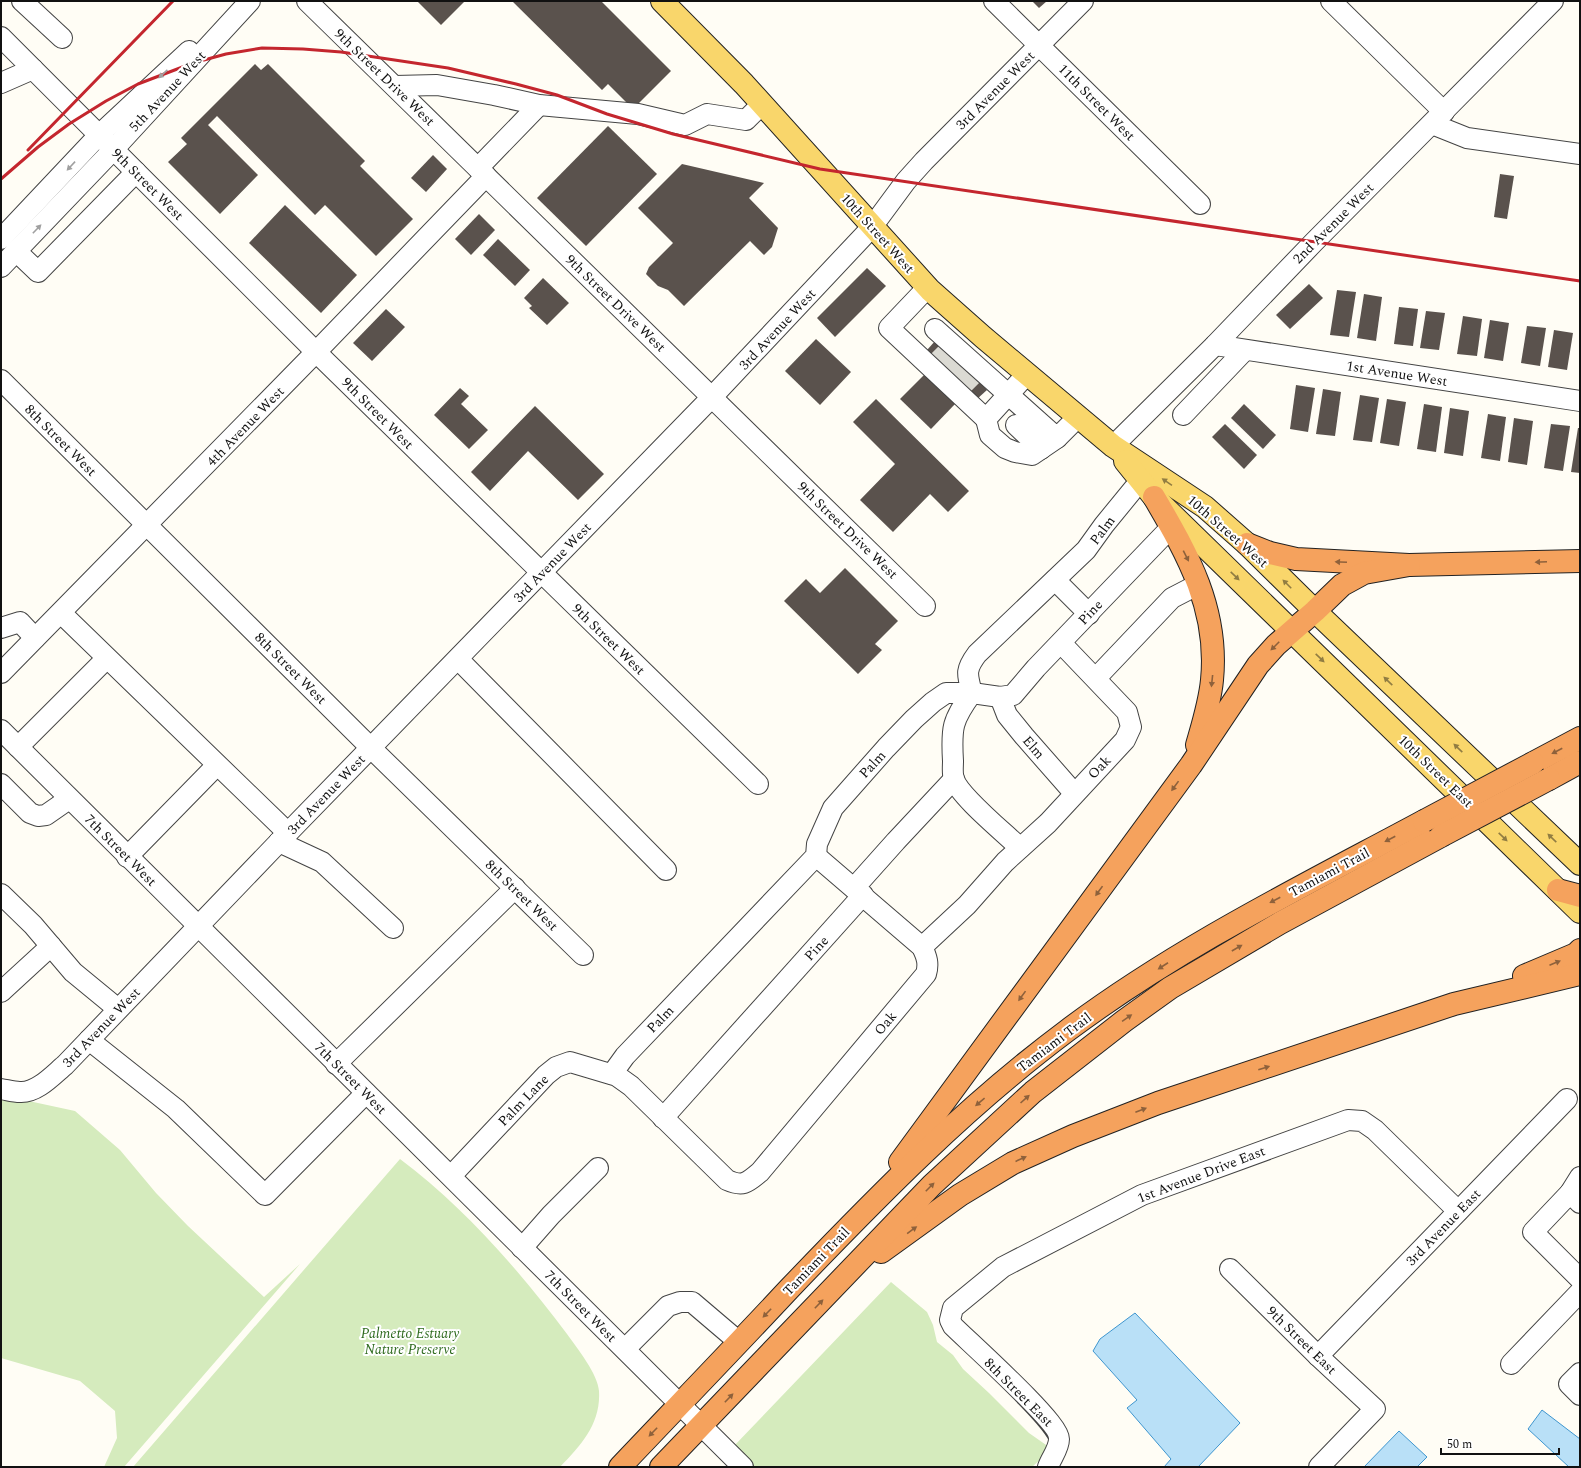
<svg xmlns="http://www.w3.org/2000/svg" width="1581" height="1468" viewBox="0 0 1581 1468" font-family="Spectral,serif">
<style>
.green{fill:#d5ebbd}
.water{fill:#b9e0f7;stroke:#3f96cf}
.building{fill:#5a524d}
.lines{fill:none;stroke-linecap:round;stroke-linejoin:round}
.minor-tunnel{stroke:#dbdad3;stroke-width:20;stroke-dasharray:20 10;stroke-linecap:butt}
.minor-casing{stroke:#444;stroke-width:22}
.major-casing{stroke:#222;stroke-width:24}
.highway-casing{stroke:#222;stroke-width:24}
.minor{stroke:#fff;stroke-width:20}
.major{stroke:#f9d66b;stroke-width:22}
.highway{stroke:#f5a25d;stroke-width:22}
.rail{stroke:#c4262e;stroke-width:3}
.highway-bridge-casing{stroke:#222;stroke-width:24;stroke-linecap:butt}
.highway-bridge{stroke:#f5a25d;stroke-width:22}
.oneway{fill:#a0a0a0}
.oneway2{fill:#917d42}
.oneway3{fill:#8e613b}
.labels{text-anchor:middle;stroke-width:4;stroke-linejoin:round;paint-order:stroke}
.street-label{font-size:14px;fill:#111;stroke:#fff}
.park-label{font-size:14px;font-style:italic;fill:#2f6b1f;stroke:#fff}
</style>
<rect width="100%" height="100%" fill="#fffdf5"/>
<!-- green -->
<g class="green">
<path d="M1 1098 24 1100 75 1111 120 1150 156 1193 188 1226 264 1297 300 1264 124 1467H104L117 1438 115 1411 80 1381 1 1358Z"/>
<path d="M400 1159C464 1207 519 1270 567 1334 577 1348 598 1374 599 1391 601 1424 581 1445 560 1467H133Z"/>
<path d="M891 1282 927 1312 933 1325 937 1342 953 1355 963 1369 989 1393 1029 1433 1049 1447 1041 1459 1032 1467H754L733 1447Z"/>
</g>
<!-- water -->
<g class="water">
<path d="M1135 1313 1240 1423 1198 1467H1164L1171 1459 1127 1408 1137 1400 1093 1351 1100 1339Z"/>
<path d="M1542 1410 1580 1439V1467H1569L1528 1429Z"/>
<path d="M1399 1431 1427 1457 1417 1467H1364Z"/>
</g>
<!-- building -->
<g class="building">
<path d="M417 1H465L441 25Z"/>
<path d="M512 1H601L671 71 633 109 608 84 602 90Z"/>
<path d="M1032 1H1047L1039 8Z"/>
<path d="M255 64 261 70 268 64 365 161 360 166 413 219 376 256 325 205 315 215 217 116 208 125 258 175 220 214 168 162 187 144 181 138Z"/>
<path d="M608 126 657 174 586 246 537 198Z"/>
<path d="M433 155 447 169 426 192 411 178Z"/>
<path d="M682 164 764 183 749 198 778 228 772 247 764 255 750 241 684 306 668 290 658 286 646 274 649 267 673 243 638 208Z"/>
<path d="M1500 174 1514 176 1507 219 1494 217Z"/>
<path d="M285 205 357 275 321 313 249 243Z"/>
<path d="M479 214 495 230 471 255 455 239Z"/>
<path d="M498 239 530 270 515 286 483 255Z"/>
<path d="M867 268 886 286 835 337 817 318Z"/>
<path d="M543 278 569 303 547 325 529 308 532 306 524 298Z"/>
<path d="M1309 284 1323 298 1290 329 1276 315Z"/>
<path d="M1337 290 1356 292 1349 337 1330 335Z"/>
<path d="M1364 294 1382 297 1376 341 1357 338Z"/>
<path d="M1399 307 1418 309 1413 346 1394 344Z"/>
<path d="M386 309 405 327 372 361 353 343Z"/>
<path d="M1426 311 1445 313 1439 350 1420 348Z"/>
<path d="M1463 316 1482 319 1477 356 1457 354Z"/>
<path d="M1490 320 1509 323 1503 361 1484 358Z"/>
<path d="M1527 326 1546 328 1540 366 1521 363Z"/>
<path d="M1554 330 1573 333 1567 370 1548 367Z"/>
<path d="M816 339 851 372 820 405 785 371Z"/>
<path d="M936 340 987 390 977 399 927 350Z"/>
<path d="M926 373 956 403 931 429 900 399Z"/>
<path d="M1296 385 1315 388 1308 432 1290 429Z"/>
<path d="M460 388 469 396 461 404 488 430 469 449 434 415Z"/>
<path d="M1323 389 1341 392 1335 436 1316 434Z"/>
<path d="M1360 395 1379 398 1372 442 1353 440Z"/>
<path d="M876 399 969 491 948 512 930 494 893 532 860 500 895 464 853 422Z"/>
<path d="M1387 399 1406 402 1399 446 1380 443Z"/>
<path d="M1244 404 1276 435 1263 449 1231 418Z"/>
<path d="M1424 404 1442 407 1436 452 1417 449Z"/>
<path d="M535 406 604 474 578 500 528 451 490 491 471 472Z"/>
<path d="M1450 408 1469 411 1463 456 1444 453Z"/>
<path d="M1488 414 1506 417 1500 461 1481 458Z"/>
<path d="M1514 418 1533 421 1527 465 1508 462Z"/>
<path d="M1225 424 1257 455 1244 469 1212 437Z"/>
<path d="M1551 424 1570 426 1563 471 1544 468Z"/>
<path d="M1578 428H1580V473L1571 472Z"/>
<path d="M845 568 898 621 875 644 882 650 858 674 784 601 806 579 820 593Z"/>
</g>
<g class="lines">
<!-- minor-tunnel -->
<g class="minor-tunnel">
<path d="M938 361 948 351"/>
<path d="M951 373 960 363"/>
<path d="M963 385 973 375"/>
</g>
<!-- minor casing -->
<g class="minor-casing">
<g id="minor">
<path d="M22 1 62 38"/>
<path d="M307 1 925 606"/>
<path d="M994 1 1200 204"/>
<path d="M1331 1 1444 112"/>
<path d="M1 37 316 352 758 784"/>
<path d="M1 83 33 69"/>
<path d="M395 86 437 85 494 95 539 105 638 114 685 125 707 114 746 120 762 104"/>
<path d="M1432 124 1467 138 1580 154"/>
<path d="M478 168 539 105"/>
<path d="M1 239 99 135 189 51"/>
<path d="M16 251 38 272 136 172"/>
<path d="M1 267 113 150 250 1"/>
<path d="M928 287 889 328 986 419 1027 374"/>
<path d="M935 329 1057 438 1078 417"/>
<path d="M1215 345 1580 401"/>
<path d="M1 380 371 748 583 955"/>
<path d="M1183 415 1245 350"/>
<path d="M986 419 990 435 1005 448 1015 452 1032 455 1057 438"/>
<path d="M1016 425 1041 449"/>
<path d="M1113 446 1215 345 1314 242 1553 1"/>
<path d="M1055 580 1089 614"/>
<path d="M61 613 288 833"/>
<path d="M1 628 20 622 35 638"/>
<path d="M458 659 666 870"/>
<path d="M1 673 316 352 486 176"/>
<path d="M1096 678 1172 598 1199 584"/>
<path d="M972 693C967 674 965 670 977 654L1086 550 1104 525 1140 481"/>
<path d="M972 693C952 720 951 728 953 761 953 767 952 774 954 779 959 796 1006 834 1020 848"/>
<path d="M1000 697 1007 715 1024 736 1074 793"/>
<path d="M1 730C248 976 496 1221 743 1467"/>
<path d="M18 747 106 659"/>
<path d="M1 784 30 813 38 816 46 815 69 799"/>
<path d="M279 842 322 862 393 928"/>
<path d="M127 857 217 765"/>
<path d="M854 888 896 841 954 779"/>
<path d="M1 894 33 925 73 972 118 1009"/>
<path d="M922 947 967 905 1005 862 1048 823 1125 740 1131 727 1127 712 1061 643"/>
<path d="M1 992 51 946"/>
<path d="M89 1040 176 1109 265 1195 366 1093"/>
<path d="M336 1064 515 888"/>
<path d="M612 1074 625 1056 816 856 817 844 833 808 886 748 914 719 933 702 946 693H972L1000 697 1013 695 1036 668 1178 520"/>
<path d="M1 1089C7 1090 14 1092 20 1092 37 1093 53 1075 65 1065L279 842 712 397 872 227 906 181 924 161 1083 1"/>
<path d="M663 1118 863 895"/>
<path d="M451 1176 546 1075 556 1067 570 1062 617 1076 631 1086 727 1180C743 1187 747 1183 760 1172L926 974C929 964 927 957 922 947L816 856"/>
<path d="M1570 1193 1580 1177"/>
<path d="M1580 1203 1570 1193 1533 1232 1580 1279"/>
<path d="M522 1248 551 1215 598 1168"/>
<path d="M1230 1269 1318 1356 1375 1409 1319 1467"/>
<path d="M625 1349 668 1306 680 1302H692L739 1342"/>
<path d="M1318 1356 1567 1099"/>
<path d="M1511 1364 1580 1292"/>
<path d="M1580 1373 1569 1384 1580 1395"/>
<path d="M1048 1467C1051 1458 1059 1449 1059 1439 1060 1423 969 1342 953 1326L950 1320 953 1308 1003 1267 1142 1195 1348 1120 1362 1121 1375 1130 1458 1211"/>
</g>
</g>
<!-- major casing -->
<g class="major-casing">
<g id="major">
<path d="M662 1 744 84 930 290 983 337 1113 446 1205 507 1247 544 1315 611 1580 864"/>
<path d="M1125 461 1154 497 1580 912"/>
</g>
</g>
<!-- highway casing -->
<g class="highway-casing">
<g id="highway">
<path d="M1154 497C1188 555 1219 610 1212 680 1210 702 1203 724 1197 745"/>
<path d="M1247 544 1270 553 1296 559 1409 565 1580 561"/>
<path d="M1533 763 1580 738"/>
<path d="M1549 779 1580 762"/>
<path d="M1558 890 1580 896"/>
<path d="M1524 976 1576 954 1580 950"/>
<path d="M900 1162 1191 765 1258 665 1276 645 1315 611 1342 585 1364 573 1409 565"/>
<path d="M881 1252 960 1195 1013 1163 1073 1136 1158 1103 1454 1004 1580 974"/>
<path d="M620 1467C676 1408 733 1349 789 1289 877 1197 966 1106 1068 1030 1179 947 1303 886 1424 821"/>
<path d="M661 1467 932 1185 1033 1092 1124 1021 1170 988 1280 923 1441 836"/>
</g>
</g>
<!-- minor -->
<use href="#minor" class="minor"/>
<!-- major -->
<use href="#major" class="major"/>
<!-- highway -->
<use href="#highway" class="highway"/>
<!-- rail -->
<g class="rail">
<path d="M28 150 173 1"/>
<path d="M1 179 38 147 69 124 106 101 138 84 193 63 226 54 262 48 303 49 341 52 448 68 516 84 557 95 607 114 673 134 820 169 1580 281"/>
</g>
<!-- highway-bridge casing -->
<g class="highway-bridge-casing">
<g id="highway-bridge">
<path d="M1424 821 1533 763"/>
<path d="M1441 836 1549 779"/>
</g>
</g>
<!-- highway-bridge -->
<use href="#highway-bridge" class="highway-bridge"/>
</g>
<!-- one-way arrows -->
<defs><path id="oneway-solid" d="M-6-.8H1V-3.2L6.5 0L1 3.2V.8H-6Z"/></defs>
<g class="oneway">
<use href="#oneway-solid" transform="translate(163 74) rotate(137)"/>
<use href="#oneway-solid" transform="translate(71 166) rotate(133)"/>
<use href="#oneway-solid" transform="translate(37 229) rotate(-46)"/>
</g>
<g class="oneway2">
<use href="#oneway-solid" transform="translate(1167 482) rotate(-146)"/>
<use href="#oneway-solid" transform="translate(1235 576) rotate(44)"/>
<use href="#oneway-solid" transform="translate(1287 584) rotate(-135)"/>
<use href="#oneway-solid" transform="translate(1320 658) rotate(44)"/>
<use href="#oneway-solid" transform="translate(1388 681) rotate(-136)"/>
<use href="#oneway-solid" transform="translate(1458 748) rotate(-136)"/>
<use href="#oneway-solid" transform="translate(1503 837) rotate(44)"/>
<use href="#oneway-solid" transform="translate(1552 838) rotate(-136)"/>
</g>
<g class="oneway3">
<use href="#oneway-solid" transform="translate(1186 556) rotate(63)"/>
<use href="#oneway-solid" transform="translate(1341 562) rotate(-177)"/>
<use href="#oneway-solid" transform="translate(1541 562) rotate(178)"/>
<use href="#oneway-solid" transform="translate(1275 646) rotate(135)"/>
<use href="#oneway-solid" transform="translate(1212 681) rotate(96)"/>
<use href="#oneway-solid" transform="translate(1557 751) rotate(152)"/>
<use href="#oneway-solid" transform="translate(1175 786) rotate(126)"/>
<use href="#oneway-solid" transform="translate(1390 839) rotate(152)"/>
<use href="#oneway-solid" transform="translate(1099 891) rotate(126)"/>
<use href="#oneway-solid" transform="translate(1275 900) rotate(152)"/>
<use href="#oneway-solid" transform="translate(1237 948) rotate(-30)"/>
<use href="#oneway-solid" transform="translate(1555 963) rotate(-23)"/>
<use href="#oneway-solid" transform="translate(1163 966) rotate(147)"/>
<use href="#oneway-solid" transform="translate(1022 996) rotate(126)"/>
<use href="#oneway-solid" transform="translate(1127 1018) rotate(-35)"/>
<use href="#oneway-solid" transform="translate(1264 1068) rotate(-18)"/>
<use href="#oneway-solid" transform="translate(1025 1099) rotate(-42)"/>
<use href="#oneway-solid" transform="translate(980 1102) rotate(140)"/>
<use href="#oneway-solid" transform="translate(1141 1110) rotate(-21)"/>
<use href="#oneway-solid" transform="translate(1021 1159) rotate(-24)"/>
<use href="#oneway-solid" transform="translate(930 1187) rotate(-45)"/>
<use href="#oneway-solid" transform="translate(912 1230) rotate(-36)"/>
<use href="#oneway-solid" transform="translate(819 1304) rotate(-46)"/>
<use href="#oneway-solid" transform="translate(767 1313) rotate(134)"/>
<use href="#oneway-solid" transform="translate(729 1398) rotate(-46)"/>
<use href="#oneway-solid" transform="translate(653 1432) rotate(134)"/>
</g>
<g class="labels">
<!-- street labels -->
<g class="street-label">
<text transform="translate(385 77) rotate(44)" y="5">9th Street Drive West</text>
<text transform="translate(995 90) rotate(-45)" y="5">3rd Avenue West</text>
<text transform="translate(167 91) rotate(-47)" y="5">5th Avenue West</text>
<text transform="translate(1097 102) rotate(45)" y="5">11th Street West</text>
<text transform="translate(148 184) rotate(45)" y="5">9th Street West</text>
<text transform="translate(1333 223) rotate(-45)" y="5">2nd Avenue West</text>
<text transform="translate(878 233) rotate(48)" y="5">10th Street West</text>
<text transform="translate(616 303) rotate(44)" y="5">9th Street Drive West</text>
<text transform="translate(777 329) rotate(-47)" y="5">3rd Avenue West</text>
<text transform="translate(1397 373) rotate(9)" y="5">1st Avenue West</text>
<text transform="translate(378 413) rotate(45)" y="5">9th Street West</text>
<text transform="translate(245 426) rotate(-46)" y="5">4th Avenue West</text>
<text transform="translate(61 440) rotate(45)" y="5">8th Street West</text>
<text transform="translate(848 530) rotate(44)" y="5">9th Street Drive West</text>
<text transform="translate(1102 530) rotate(-53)" y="5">Palm</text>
<text transform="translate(1228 531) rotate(41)" y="5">10th Street West</text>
<text transform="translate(552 562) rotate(-46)" y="5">3rd Avenue West</text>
<text transform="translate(1090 612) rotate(-47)" y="5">Pine</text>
<text transform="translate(609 639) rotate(44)" y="5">9th Street West</text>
<text transform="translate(291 668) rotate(45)" y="5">8th Street West</text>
<text transform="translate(1034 747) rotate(49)" y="5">Elm</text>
<text transform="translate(872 764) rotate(-47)" y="5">Palm</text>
<text transform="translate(1099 767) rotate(-46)" y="5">Oak</text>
<text transform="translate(1436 771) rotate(44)" y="5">10th Street East</text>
<text transform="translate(326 794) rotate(-46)" y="5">3rd Avenue West</text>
<text transform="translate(121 850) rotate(45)" y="5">7th Street West</text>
<text transform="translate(1329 872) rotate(-28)" y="5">Tamiami Trail</text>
<text transform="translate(522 895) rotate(44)" y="5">8th Street West</text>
<text transform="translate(816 948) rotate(-48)" y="5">Pine</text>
<text transform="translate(660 1019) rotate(-46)" y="5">Palm</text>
<text transform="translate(885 1023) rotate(-50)" y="5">Oak</text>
<text transform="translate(101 1027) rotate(-46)" y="5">3rd Avenue West</text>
<text transform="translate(1054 1042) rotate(-37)" y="5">Tamiami Trail</text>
<text transform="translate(351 1078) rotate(45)" y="5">7th Street West</text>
<text transform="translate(523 1100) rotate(-46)" y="5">Palm Lane</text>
<text transform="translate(1201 1174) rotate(-21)" y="5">1st Avenue Drive East</text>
<text transform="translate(1443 1227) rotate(-46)" y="5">3rd Avenue East</text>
<text transform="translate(816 1261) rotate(-46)" y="5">Tamiami Trail</text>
<text transform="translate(581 1306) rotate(45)" y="5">7th Street West</text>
<text transform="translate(1302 1340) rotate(44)" y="5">9th Street East</text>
<text transform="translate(1019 1392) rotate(45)" y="5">8th Street East</text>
</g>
<!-- park labels -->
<g class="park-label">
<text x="410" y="1338">Palmetto Estuary<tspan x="410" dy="16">Nature Preserve</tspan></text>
</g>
</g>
<!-- border -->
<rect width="1581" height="1468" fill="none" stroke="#111111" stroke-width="4"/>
<!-- scale -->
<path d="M1441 1448v6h118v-6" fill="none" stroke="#111111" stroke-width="2"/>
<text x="1447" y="1448" font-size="12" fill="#111111" stroke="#ffffff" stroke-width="3" paint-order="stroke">50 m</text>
</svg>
